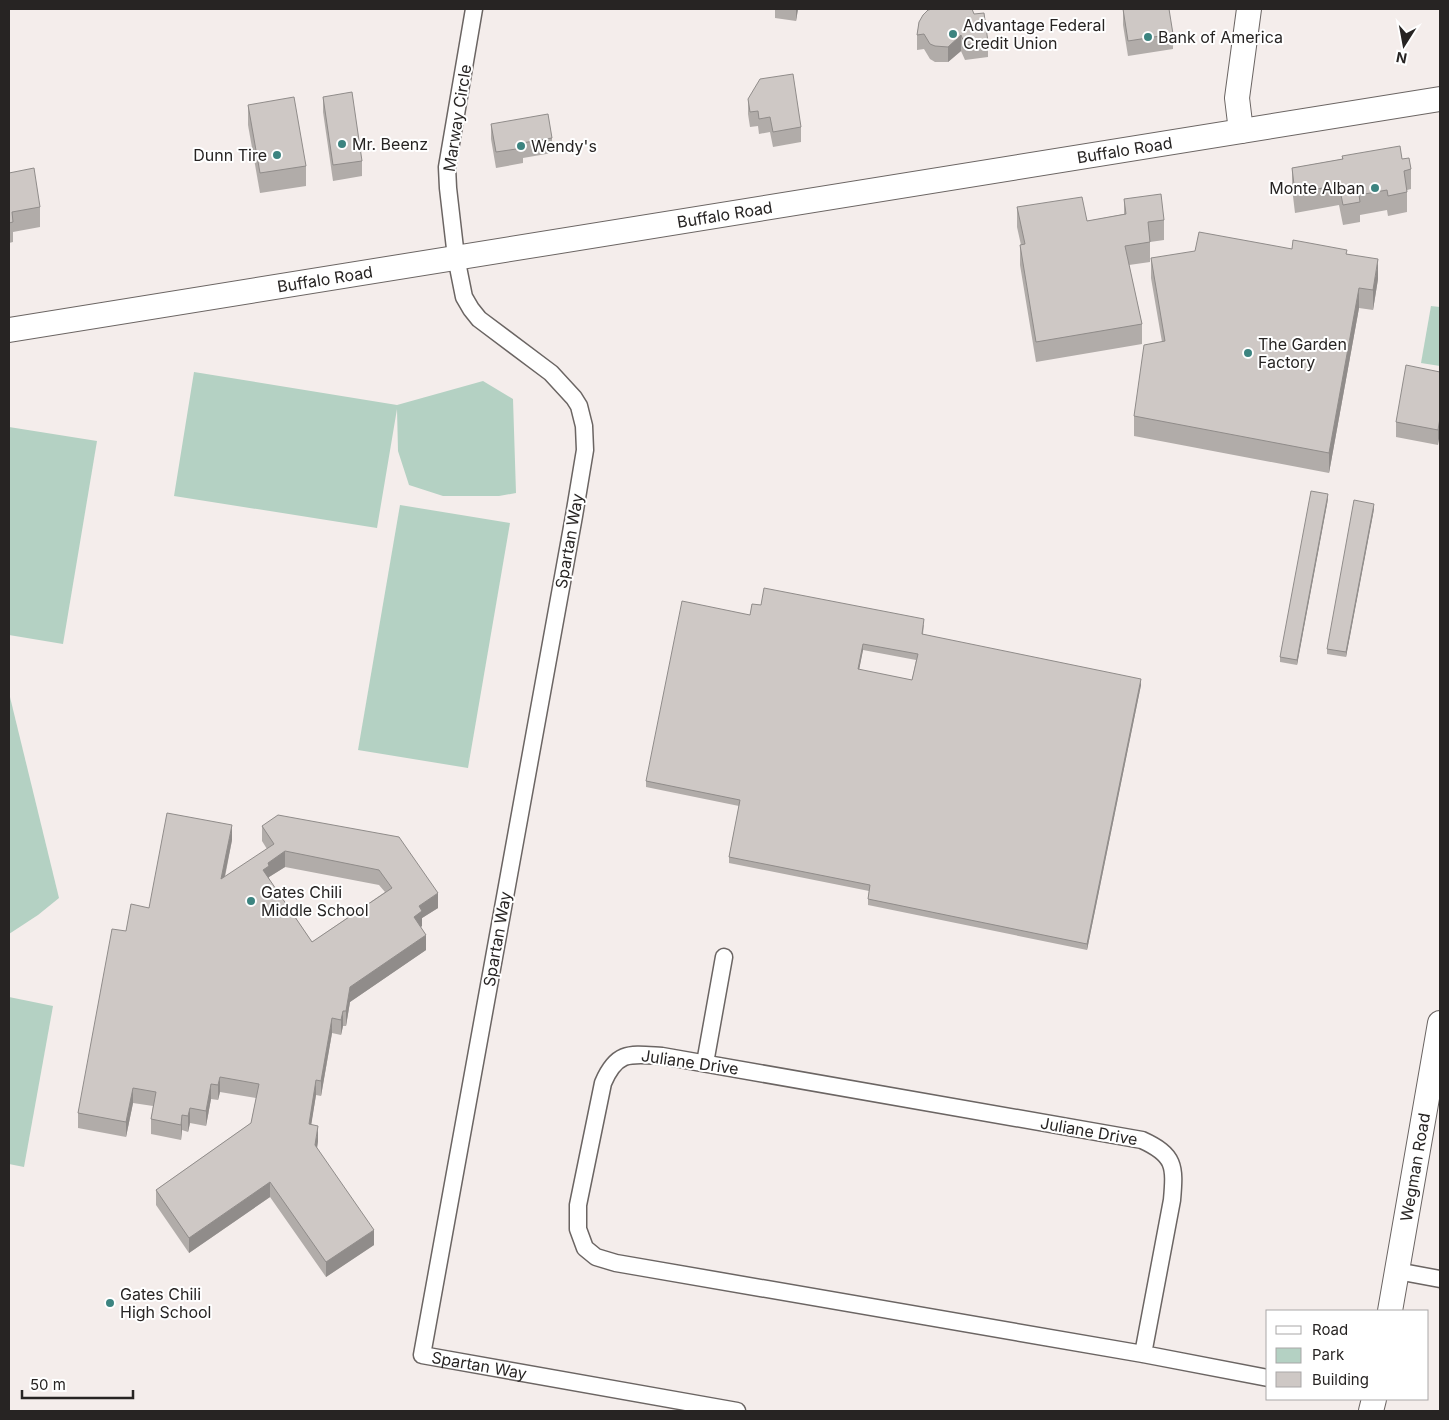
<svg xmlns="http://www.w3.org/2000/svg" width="1449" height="1420" viewBox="0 0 1449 1420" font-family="Inter,sans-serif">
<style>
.green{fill:#b4d1c3}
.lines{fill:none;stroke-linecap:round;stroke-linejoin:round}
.street-casing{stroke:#6b6563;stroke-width:19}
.secondary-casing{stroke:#6b6563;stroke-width:26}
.street{stroke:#fff;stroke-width:16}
.secondary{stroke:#fff;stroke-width:24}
.wall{fill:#b1aca9;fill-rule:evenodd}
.shaded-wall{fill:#908c8a}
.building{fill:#cec8c5;stroke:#908c8a;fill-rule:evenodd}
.poi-dot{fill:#3c8480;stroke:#fff;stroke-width:2}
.labels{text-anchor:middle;stroke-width:4;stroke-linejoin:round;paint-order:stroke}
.poi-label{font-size:16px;fill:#272423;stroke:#fff;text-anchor:start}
.street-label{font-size:16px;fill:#272423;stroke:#fff}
</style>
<rect width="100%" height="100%" fill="#f4edeb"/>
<!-- green -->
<g class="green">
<path d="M1431 306 1440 307V366L1421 363Z"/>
<path d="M194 372 397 405 483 381 513 399 516 493 499 496H443L409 485 398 451 397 409 377 528 174 496Z"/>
<path d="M9 427 97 441 63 644 9 635Z"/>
<path d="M400 505 510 523 468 768 358 750Z"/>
<path d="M9 693 59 898 38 915 9 934Z"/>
<path d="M9 997 53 1006 24 1167 9 1164Z"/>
</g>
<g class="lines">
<!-- street casing -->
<g class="street-casing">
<g id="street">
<path id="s1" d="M474 9 447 167 448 188 456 257 464 297 471 309 479 319 551 373 574 398 579 406 584 426 585 450 574 516 422 1355 737 1411"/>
<path d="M705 1063 724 957"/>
<path d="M1397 1271 1440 1279"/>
<path d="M1143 1354 1172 1200C1175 1166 1175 1155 1142 1140L662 1056C631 1054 617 1050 603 1083L578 1205V1229L585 1248 596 1257 616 1263 1143 1354 1268 1378"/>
</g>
</g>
<!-- secondary casing -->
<g class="secondary-casing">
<g id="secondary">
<path d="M1241 131 1237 98 1249 9"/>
<path id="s2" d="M9 330 1440 99"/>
<path id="s3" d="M1390 1311 1440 1023"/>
<path d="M1371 1411 1374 1399"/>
</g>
</g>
<!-- street -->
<use href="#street" class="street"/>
<!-- secondary -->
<use href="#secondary" class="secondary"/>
</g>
<!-- wall -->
<g class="wall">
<path d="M775 9H798L796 21 775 18Z"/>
<path d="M1123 9 1173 34V49L1128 56 1123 25Z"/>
<path d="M919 22 988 42V57L965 60 961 51 948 62H935L930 59 924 49 917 50V35Z"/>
<path d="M323 97 362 161V176L333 181 323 112Z"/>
<path d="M748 99 801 127V142L773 147 770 132 759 134 758 126 750 127 748 114Z"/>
<path d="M248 105 306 166V186L260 193 248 125Z"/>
<path d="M491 124 552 138V153L523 158V163L496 168 491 139Z"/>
<path d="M1342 156 1402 159 1411 169V189L1407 190V212L1388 216 1387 210 1360 215V222L1343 225 1339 205 1295 213 1292 188V168L1342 159Z"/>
<path d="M9 173 40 207V227L13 232V242L9 243Z"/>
<path d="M1124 199 1164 220V240L1150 242V262L1129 265 1142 324V344L1036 362 1020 265V245H1021L1017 227V207L1087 221 1124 214Z"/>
<path d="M1292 249 1347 254 1378 279 1373 310 1359 308 1329 473 1134 436V416L1162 342 1151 278V258Z"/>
<path d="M1440 372 1438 445 1396 437V422Z"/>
<path d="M1328 499 1297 665 1280 662V657Z"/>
<path d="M1374 509 1346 657 1327 654V649Z"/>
<path d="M761 605 924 625 923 634 1141 685 1087 950 868 905V899L869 891 729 863V857L739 806 646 787V781ZM863 650 916 660 912 680 859 670Z"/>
<path d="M262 826 399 837 438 908 422 918V926L421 927 426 950 350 1002 346 1026H343L341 1035 332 1033 321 1096 316 1095 311 1124 318 1141 317 1148 374 1245 326 1277 270 1197 189 1253 156 1205V1190L251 1123 256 1098 220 1092 218 1100 211 1099 206 1126 190 1123 188 1132 182 1130 181 1140 151 1134V1119L153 1106 133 1103 126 1137 78 1128V1113L126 931 149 908 232 840 225 877 267 849 262 841ZM285 867 379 885 385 892 312 942 269 879V877Z"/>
</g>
<!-- shaded-wall -->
<g class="shaded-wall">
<path d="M796 9H798L796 21Z"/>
<path d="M961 35V51L948 62V47Z"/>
<path d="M1378 259V279L1373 310V290Z"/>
<path d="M1359 288V308L1329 473V453Z"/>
<path d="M1440 418V433L1438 445V430Z"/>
<path d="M1328 494V499L1297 665V660Z"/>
<path d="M1374 504V509L1346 657V652Z"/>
<path d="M863 644V650L858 675V669Z"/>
<path d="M1141 679V685L1087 950V944Z"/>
<path d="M232 825V840L221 894V879Z"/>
<path d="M285 851V867L269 877V881L263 870 268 863Z"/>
<path d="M438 893V908L422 918V926L414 932V917L419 906Z"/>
<path d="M426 935V950L350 1002 346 1026V1011L350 987Z"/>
<path d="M343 1011V1026L341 1035V1020Z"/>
<path d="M332 1018V1033L321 1096V1081Z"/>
<path d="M220 1077V1092L218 1100V1085Z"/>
<path d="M316 1080V1095L309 1139V1124Z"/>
<path d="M211 1084V1099L206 1126V1111Z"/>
<path d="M133 1088V1103L126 1137V1122Z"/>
<path d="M190 1108V1123L188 1132V1116Z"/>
<path d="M182 1115V1130L181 1140V1125Z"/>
<path d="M318 1126V1141L315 1161V1145Z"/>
<path d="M270 1182V1197L189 1253V1238Z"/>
<path d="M374 1230V1245L326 1277V1262Z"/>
</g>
<!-- building -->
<g class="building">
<path d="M932 9H972L974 14 984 13 988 42 965 45 961 35 948 47 935 46 930 44 924 34 917 35 919 22 923 15 928 10Z"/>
<path d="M1123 9H1169L1173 34 1128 41Z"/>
<path d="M793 74 801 127 773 132 770 117 759 119 758 111 750 112 748 99 760 79Z"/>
<path d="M352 92 362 161 333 165 323 97Z"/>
<path d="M294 97 306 166 260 173 248 105Z"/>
<path d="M548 114 552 138 522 143 523 148 496 152 491 124Z"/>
<path d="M1400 146 1402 159 1409 158 1411 169 1404 171 1407 192 1388 196 1387 190 1359 195 1360 202 1343 205 1339 185 1295 193 1292 168 1343 159 1342 156Z"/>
<path d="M34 168 40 207 12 212 13 222 9 223V173Z"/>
<path d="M1161 194 1164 220 1148 222 1150 242 1125 246 1142 324 1036 342 1020 245 1025 244 1017 207 1082 197 1087 221 1126 214 1124 199Z"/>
<path d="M1199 232 1292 249 1293 240 1347 250 1346 254 1378 259 1373 290 1359 288 1329 453 1134 416 1144 345 1165 341 1151 258 1195 251Z"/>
<path d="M1406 365 1440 372V418L1438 430 1396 422Z"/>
<path d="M1311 491 1328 494 1297 660 1280 657Z"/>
<path d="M1354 500 1374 504 1346 652 1327 649Z"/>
<path d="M764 588 924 619 922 634 1141 679 1087 944 868 899 870 885 729 857 740 800 646 781 682 601 750 615 752 604 761 605ZM863 644 918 654 912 680 858 669Z"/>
<path d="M167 813 232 825 221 879 274 844 262 826 278 815 399 837 438 893 419 906 422 911 414 917 426 935 350 987 346 1011H343L341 1020 332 1018 321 1081 316 1080 309 1124 318 1126 315 1145 374 1230 326 1262 270 1182 189 1238 156 1190 251 1123 259 1084 220 1077 218 1085 211 1084 206 1111 190 1108 188 1116 182 1115 181 1125 151 1119 156 1092 133 1088 126 1122 78 1113 112 929 126 931 131 904 149 908ZM285 851 379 870 392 888 312 942 263 870 269 866 268 863Z"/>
</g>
<!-- markers -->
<g class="poi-dot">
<circle cx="953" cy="34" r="5"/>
<circle cx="1148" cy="37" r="5"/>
<circle cx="342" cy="144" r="5"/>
<circle cx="521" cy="146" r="5"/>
<circle cx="277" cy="155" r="5"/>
<circle cx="1375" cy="188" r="5"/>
<circle cx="1248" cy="353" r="5"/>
<circle cx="251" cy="901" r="5"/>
<circle cx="110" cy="1303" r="5"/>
</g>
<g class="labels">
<!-- poi labels -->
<g class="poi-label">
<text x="963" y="31">Advantage Federal<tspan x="963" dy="18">Credit Union</tspan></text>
<text x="1158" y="43">Bank of America</text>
<text x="352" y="150">Mr. Beenz</text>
<text x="531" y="152">Wendy's</text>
<text x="267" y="161" text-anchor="end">Dunn Tire</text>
<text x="1365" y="194" text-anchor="end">Monte Alban</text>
<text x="1258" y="350">The Garden<tspan x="1258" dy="18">Factory</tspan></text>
<text x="261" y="898">Gates Chili<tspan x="261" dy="18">Middle School</tspan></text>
<text x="120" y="1300">Gates Chili<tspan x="120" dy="18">High School</tspan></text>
</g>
<!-- street labels -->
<g class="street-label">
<text transform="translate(457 118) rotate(-81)" y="6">Marway Circle</text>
<text dy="6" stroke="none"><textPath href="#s2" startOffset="1130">Buffalo Road</textPath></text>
<text dy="6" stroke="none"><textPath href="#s2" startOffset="725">Buffalo Road</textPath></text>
<text dy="6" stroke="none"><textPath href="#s2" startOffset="320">Buffalo Road</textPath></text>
<text transform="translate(569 541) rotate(-80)" y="6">Spartan Way</text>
<text transform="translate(497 939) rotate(-80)" y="6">Spartan Way</text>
<text transform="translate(690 1062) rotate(8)" y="6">Juliane Drive</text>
<text transform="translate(1089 1131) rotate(10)" y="6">Juliane Drive</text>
<text dy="6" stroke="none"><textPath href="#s3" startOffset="146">Wegman Road</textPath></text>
<text dy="6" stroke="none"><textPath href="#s1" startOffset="1474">Spartan Way</textPath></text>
</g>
</g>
<!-- border -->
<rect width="1449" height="1420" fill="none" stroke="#272423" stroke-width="20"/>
<!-- legend -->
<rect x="1266" y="1310" width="162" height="90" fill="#ffffff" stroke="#a9a7a7"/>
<rect x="1276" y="1326" width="25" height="8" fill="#ffffff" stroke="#a9a7a7"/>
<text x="1312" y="1335" font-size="15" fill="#272423">Road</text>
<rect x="1276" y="1348" width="25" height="15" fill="#b4d1c3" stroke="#a9a7a7"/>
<text x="1312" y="1360" font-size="15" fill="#272423">Park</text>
<rect x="1276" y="1372" width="25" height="15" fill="#cec8c5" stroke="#a9a7a7"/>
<text x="1312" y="1385" font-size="15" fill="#272423">Building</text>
<!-- north arrow -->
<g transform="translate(1404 45) rotate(191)" stroke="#ffffff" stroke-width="4" paint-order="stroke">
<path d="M0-4L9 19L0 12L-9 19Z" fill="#272423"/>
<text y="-8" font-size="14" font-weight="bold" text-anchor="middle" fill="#272423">N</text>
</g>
<!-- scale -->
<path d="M22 1390v8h111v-8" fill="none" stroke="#272423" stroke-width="2.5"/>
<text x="30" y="1390" font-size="15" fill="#272423" stroke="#ffffff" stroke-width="4" paint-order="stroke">50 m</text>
</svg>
